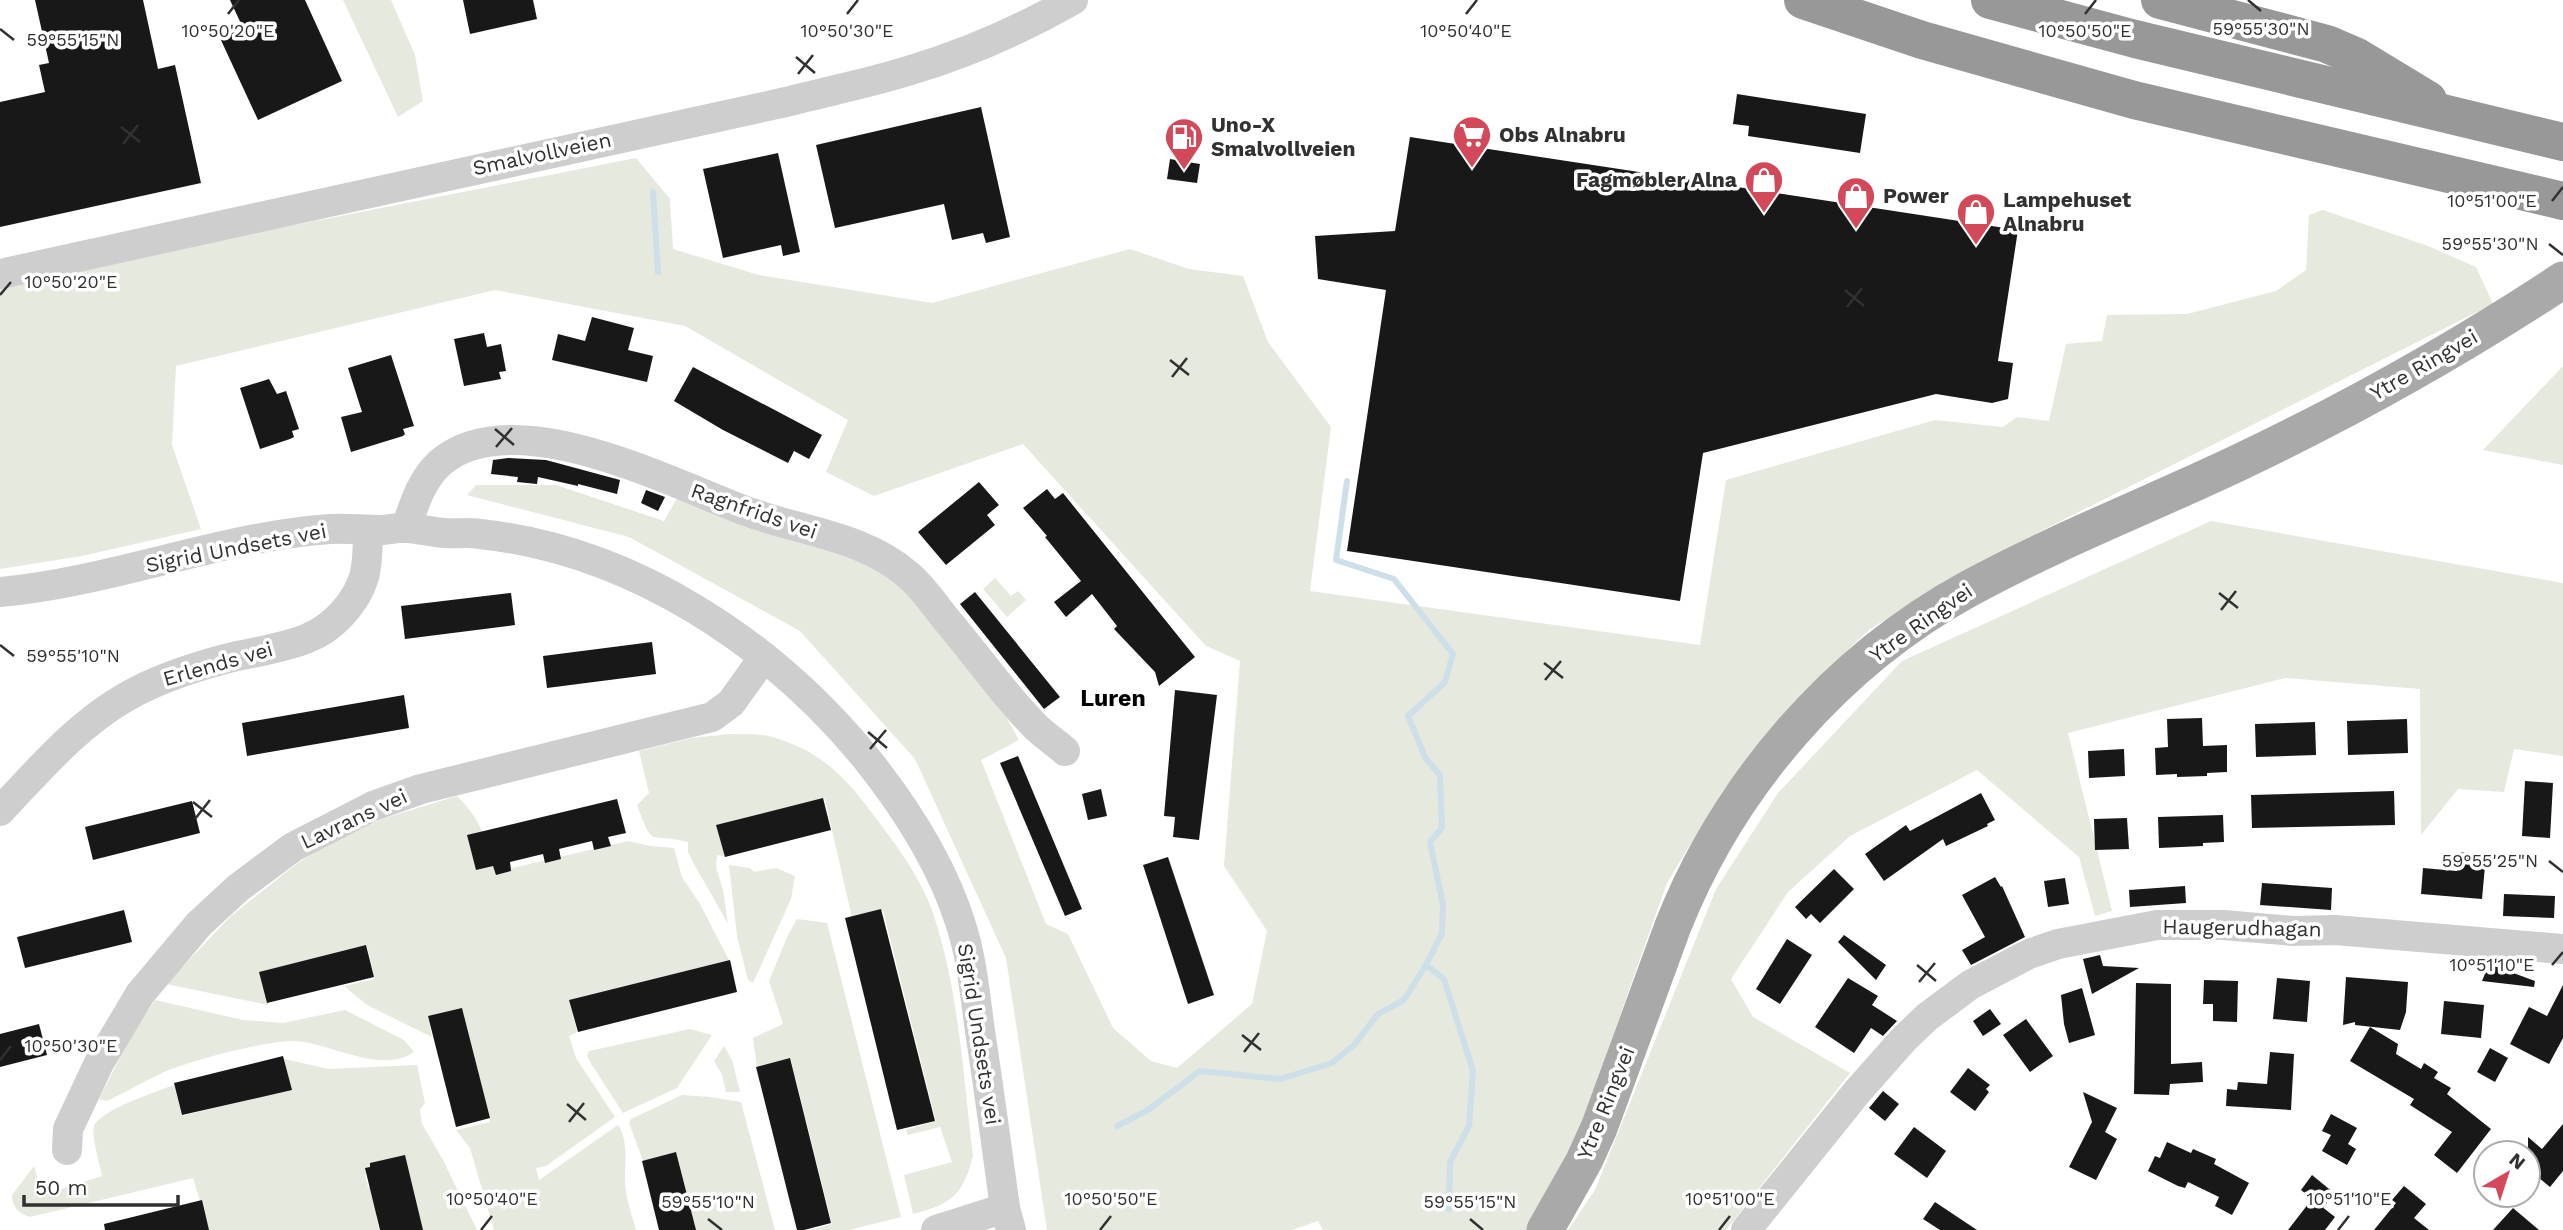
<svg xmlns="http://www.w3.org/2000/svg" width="2563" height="1230" viewBox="0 0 2563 1230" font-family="'Work Sans',sans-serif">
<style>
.green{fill:#e5e9de}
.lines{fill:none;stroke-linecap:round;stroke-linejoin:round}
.stream{stroke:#cddfe8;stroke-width:6}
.building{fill:#181818}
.minor{stroke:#cecece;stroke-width:30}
.major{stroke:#a9a9a9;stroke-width:37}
.highway{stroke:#989898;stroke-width:38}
.ticks{fill:none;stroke:#313131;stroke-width:2.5}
.labels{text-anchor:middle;stroke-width:7;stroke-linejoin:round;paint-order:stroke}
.poi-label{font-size:21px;font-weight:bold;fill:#313131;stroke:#fff;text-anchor:start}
.street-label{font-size:21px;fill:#313131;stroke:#fff}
.neighbourhood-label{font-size:23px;font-weight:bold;fill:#000;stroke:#fff}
.ticks-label{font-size:18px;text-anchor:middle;fill:#313131;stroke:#fff;stroke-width:7;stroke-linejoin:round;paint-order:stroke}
</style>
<rect width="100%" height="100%" fill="#fff"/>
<!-- green -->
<g class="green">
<path d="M343 0H391L415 55 423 101 398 117Z"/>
<path d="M636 158 670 199 673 249 759 275 932 303 1130 249 1189 269 1243 276 1268 342 1331 427 1310 591 1700 645 1726 480 1935 420 2003 427 2017 417 2049 421 2066 344 2102 341 2107 315 2187 314 2276 291 2306 270 2309 215 2323 210 2428 246 2476 267 2493 304 1979 562 1870 629 1800 695 1722 792 1667 883 1574 1145 1526 1230H1323L1318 1221 1292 1230H1047L1006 958 915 759 800 631 629 537 467 495 476 485H556L664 521 677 498 868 561 906 587 985 678 1019 740 981 760 1046 924 1068 934 1113 1028 1151 1061 1177 1068 1252 1004 1267 931 1224 866 1240 661 1206 646 1023 444 874 496 826 472 848 420 685 326 495 290 176 366 172 445 201 529 82 556 0 569V283Z"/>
<path d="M2563 366V465L2483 450Z"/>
<path d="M2211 521 2563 583V756L2514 749 2504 792 2458 789 2421 835 2420 689 2285 678 2068 733 2112 911 2095 916 2079 857 1977 770 1850 836 1788 892 1731 979 1753 1017 1850 1073 1726 1230H1568L1595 1190 1716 889 1778 793 1902 661Z"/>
<path d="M995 578 1011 596 1018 591 1026 600 1007 617 983 589Z"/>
<path d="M730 734C743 735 759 733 772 737 822 751 846 778 875 817 897 846 921 878 933 913 959 991 963 1075 973 1156 963 1195 952 1204 913 1214L904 1175 952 1162 940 1127 908 1135 906 1130 936 1121 883 911 852 918 825 799 718 826 726 857 717 855 716 867 723 890 728 924 694 864 688 852V842C647 832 654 850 637 805L649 793 639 751 692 738Z"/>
<path d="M457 796C483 822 485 838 495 872L628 841 650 846 674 848 682 877 700 904 730 962 570 1003 577 1032 569 1036 576 1058 615 1117 546 1166 536 1168 539 1180 618 1125C632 1147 621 1173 627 1197 629 1208 633 1219 636 1230H494L470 1148 456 1130 490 1122 462 1009 428 1017 432 1037 367 1005 344 986 375 979 367 946 261 972 268 1005 166 984 231 916 295 865 323 846 382 819Z"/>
<path d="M729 865 750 868 754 872 776 868 795 876 791 899 753 983 748 980 737 936Z"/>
<path d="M797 919 827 923 901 1217 849 1230H810L832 1224 791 1060 757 1068 753 1038 783 1024 769 981 788 935Z"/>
<path d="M155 1000 243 1020 283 1023 345 1010 404 1040 414 1052C381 1075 331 1043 295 1041 267 1040 185 1062 160 1074 142 1082 125 1093 107 1101L99 1099 132 1034Z"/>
<path d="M690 1029 712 1035 677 1088 623 1113 590 1062 587 1056 589 1051Z"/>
<path d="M724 1046 732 1060 740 1092H726L722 1074 714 1061Z"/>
<path d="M280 1058 329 1069 417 1065 425 1103 420 1110 422 1124 442 1158 477 1230H422L405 1164 365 1174 368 1187 374 1186 382 1215 376 1216 379 1230H209L193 1178 30 1217C19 1213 12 1208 12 1195L34 1166 42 1195 102 1176C100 1165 91 1135 94 1126 100 1110 158 1091 174 1085L182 1116 288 1090Z"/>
<path d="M682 1095 711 1097 741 1102 775 1230H695L677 1155 644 1163 629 1123 631 1119Z"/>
</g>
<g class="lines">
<!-- stream -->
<g class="stream">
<path d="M653 192 658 272"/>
<path d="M1347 481 1336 560 1394 579 1453 654 1445 682 1408 716 1426 759 1440 775 1442 828 1430 842 1443 905 1442 933 1426 965 1444 979 1473 1071 1469 1126 1450 1162 1449 1209"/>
<path d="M1117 1126 1148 1110 1200 1071 1280 1079 1332 1063 1354 1045 1378 1014 1404 1000 1426 965"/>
</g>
</g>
<!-- building -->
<g class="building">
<path d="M35 0H143L158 69 175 65 201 183 0 227V102L45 92 39 65 49 63Z"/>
<path d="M230 0H305L342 81 258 120 220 38 243 28Z"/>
<path d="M463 0H533L537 19 470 34Z"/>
<path d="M1737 94 1866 114 1860 153 1748 136 1749 126 1733 124Z"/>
<path d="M981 107 1010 237 986 243 983 233 952 240 944 204 835 228 816 145Z"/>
<path d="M1410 137 2018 230 1998 361 2013 363 2008 399 1992 403 1936 394 1703 453 1680 601 1347 551 1386 290 1318 279 1315 236 1395 231Z"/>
<path d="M778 153 800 252 783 256 781 245 723 258 703 169Z"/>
<path d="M1170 159 1200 164 1197 183 1167 179Z"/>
<path d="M592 317 634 328 628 350 653 356 647 382 552 360 558 334 585 341Z"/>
<path d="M484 333 487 347 501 344 506 371 499 372 501 379 464 386 454 339Z"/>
<path d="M391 355 414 426 403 429 405 434 403 436 351 452 341 417 362 412 348 368Z"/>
<path d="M693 367 822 435 809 459 794 451 788 463 723 430 674 401Z"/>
<path d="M269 379 277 394 286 391 299 429 292 431 294 437 290 439 260 449 240 388Z"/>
<path d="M508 458 546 460 620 480 617 494 578 484V486L538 477 537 484 517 482 518 477 491 474 493 460Z"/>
<path d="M979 482 999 505 987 515 995 525 946 565 918 532Z"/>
<path d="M1047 489 1055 499 1063 493 1195 657 1159 686 1155 672 1114 629 1117 626 1092 594 1066 617 1054 602 1081 581 1045 537 1047 536 1023 508Z"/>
<path d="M646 490 665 497 658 511 641 503Z"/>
<path d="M975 592 1060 697 1044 709 960 604Z"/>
<path d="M511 593 515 625 405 639 401 606Z"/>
<path d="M652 642 656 674 547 688 543 656Z"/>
<path d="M1175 690 1217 695 1199 840 1173 837 1175 817 1164 816Z"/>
<path d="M404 695 409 728 247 756 242 723Z"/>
<path d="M2202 718 2203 746 2227 745V772L2207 773V776L2177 777V774L2156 775 2155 748 2168 747 2167 719Z"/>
<path d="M2407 719 2408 753 2348 755 2347 721Z"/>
<path d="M2315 722 2316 755 2256 757 2255 724Z"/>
<path d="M2124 749 2125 776 2089 778 2088 751Z"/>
<path d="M1018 756 1082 909 1065 916 1000 763Z"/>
<path d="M2525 781 2553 783 2550 838 2522 836Z"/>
<path d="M1101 789 1107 816 1088 820 1082 794Z"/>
<path d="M2394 791 2395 825 2252 828 2251 795Z"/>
<path d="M1981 793 1995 820 1987 824 1988 826 1946 846 1943 839 1884 881 1865 854 1906 825 1910 831Z"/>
<path d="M823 798 831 830 725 857 716 825Z"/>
<path d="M617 799 626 833 608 837 611 846 594 850 592 841 559 849 561 859 545 863 543 854 510 862 511 871 496 875 493 866 476 870 467 835Z"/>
<path d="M192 801 200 833 93 860 85 827Z"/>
<path d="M2223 815 2224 842 2203 843V846L2159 848 2158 817Z"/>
<path d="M2127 818 2129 849 2095 850 2094 819Z"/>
<path d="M2458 852 2486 855 2482 899 2421 894 2423 868 2457 871Z"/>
<path d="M1168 857 1214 995 1188 1004 1143 865Z"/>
<path d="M1834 869 1854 889 1820 923 1811 914 1806 919 1795 907Z"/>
<path d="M1995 877 2001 887 2002 886 2025 937 1971 965 1962 950 1985 937 1962 895Z"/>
<path d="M2065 878 2069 904 2048 907 2044 881Z"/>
<path d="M2262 883 2332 888 2331 910 2260 905Z"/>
<path d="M2185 886 2186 903 2130 907 2129 890Z"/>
<path d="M2504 894 2555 896 2554 918 2503 916Z"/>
<path d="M881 909 935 1121 897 1130 845 918Z"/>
<path d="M124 910 132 942 25 968 17 937Z"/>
<path d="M1844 935 1886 965 1876 980 1838 942Z"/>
<path d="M1787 939 1812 955 1780 1004 1756 989Z"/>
<path d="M366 945 374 977 267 1003 259 972Z"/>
<path d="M2100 955 2103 966 2139 968 2092 994 2083 959Z"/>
<path d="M730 960 737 992 578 1032 569 1000Z"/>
<path d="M2489 964 2535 981 2534 987 2482 981Z"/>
<path d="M2346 977 2408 982 2406 1012 2400 1030 2355 1025V1022L2343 1025Z"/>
<path d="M1848 978 1878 996 1872 1005 1897 1021 1883 1036 1871 1028 1854 1053 1815 1027Z"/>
<path d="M2277 978 2310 981 2307 1022 2273 1019Z"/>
<path d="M2204 980 2238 981 2237 1022 2213 1021V1004H2203Z"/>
<path d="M2136 983 2171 984V1064L2202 1062 2203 1082 2170 1084 2169 1095 2134 1094Z"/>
<path d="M2563 985V1038L2549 1064 2510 1044 2529 1007 2547 1016Z"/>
<path d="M2082 988 2095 1035 2069 1043 2064 1024 2061 995Z"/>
<path d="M2444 1001 2484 1005 2481 1038 2441 1034Z"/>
<path d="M462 1008 490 1118 456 1127 428 1016Z"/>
<path d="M1990 1009 2001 1024 1983 1036 1973 1021Z"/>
<path d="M2026 1019 2053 1056 2030 1072 2003 1035Z"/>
<path d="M39 1024 47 1055 0 1067V1034Z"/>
<path d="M2370 1027 2398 1044 2396 1054 2421 1069 2424 1063 2438 1072 2434 1078 2451 1088 2447 1094 2491 1129 2457 1173 2434 1155 2452 1132 2410 1105 2414 1099 2350 1061Z"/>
<path d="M2490 1048 2508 1058 2495 1082 2477 1072Z"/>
<path d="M2270 1052 2294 1054 2291 1110 2226 1106 2227 1089 2237 1090 2238 1082 2267 1084Z"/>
<path d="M283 1056 292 1090 182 1115 174 1083Z"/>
<path d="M790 1058 831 1223 804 1230H797L756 1067Z"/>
<path d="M1968 1068 1990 1085 1986 1089 1989 1092 1975 1111 1950 1092Z"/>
<path d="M1883 1091 1899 1104 1885 1121 1869 1108Z"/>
<path d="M2083 1092 2117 1108 2105 1132 2117 1139 2096 1180 2069 1167 2092 1122Z"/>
<path d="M2331 1114 2357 1128 2348 1144 2356 1149 2347 1165 2322 1151 2331 1135 2322 1131Z"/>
<path d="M2563 1124V1171L2550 1187 2528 1169V1137L2542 1149Z"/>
<path d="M1914 1127 1946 1151 1927 1178 1894 1154Z"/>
<path d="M2167 1142 2191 1153 2193 1149 2216 1159 2214 1164 2249 1183 2232 1215 2215 1206 2219 1197 2188 1182 2185 1188 2178 1186 2148 1171 2155 1156 2160 1158Z"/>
<path d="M676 1152 696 1230H659L642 1161Z"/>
<path d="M405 1155 423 1230H380L365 1168 370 1167V1163Z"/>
<path d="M2312 1175 2334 1193 2323 1208 2301 1190Z"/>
<path d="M2404 1186 2426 1204 2414 1218 2429 1230H2374L2396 1203 2392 1200Z"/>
<path d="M2312 1199 2335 1217 2325 1230H2288Z"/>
<path d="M202 1200 209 1230H105L104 1224Z"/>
<path d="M1935 1202 1977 1230H1940L1923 1219Z"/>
<path d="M2513 1208 2539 1230H2493Z"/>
</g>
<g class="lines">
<!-- minor -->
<g class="minor">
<path d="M0 274 786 102C828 91 870 83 911 70 968 53 1022 29 1073 0"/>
<path d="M406 528C414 505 421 480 440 463 512 400 671 483 746 511 799 531 863 536 907 574 922 586 933 603 945 618 975 653 1001 691 1033 724 1042 734 1055 742 1065 751"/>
<path d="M0 592C112 582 218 537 330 529 346 528 363 530 380 530 389 530 399 527 408 528 420 529 432 532 444 533 456 534 468 532 480 534 631 550 771 642 866 758 906 808 942 864 961 925 972 959 975 995 980 1031 989 1090 997 1149 1005 1208L1011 1230"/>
<path d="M0 811C39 770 77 725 126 697 157 679 191 668 225 659 252 652 282 649 308 638 333 628 356 603 364 577 368 562 368 545 368 530"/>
<path d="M67 1150 68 1129 99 1063 140 994 199 924 238 888 293 847 373 806 421 789 712 717 731 703 764 657"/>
<path d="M936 1230 1005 1208"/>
<path d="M1746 1230 1857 1092 1903 1040 1927 1017 1970 985 2029 954 2058 944 2157 925H2223L2294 931 2335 930 2563 949"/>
</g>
<!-- major -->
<path class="major" d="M1545 1230 1584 1161 1599 1128 1673 926C1729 785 1836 661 1970 588 2058 540 2152 504 2242 461 2353 408 2460 348 2563 280"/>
<!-- highway -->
<g class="highway">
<path d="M1803 0 1922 40 2134 100 2563 201"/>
<path d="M1990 0 2135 39 2563 142"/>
<path d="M2160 0 2327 44 2357 57 2428 100"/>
</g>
</g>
<!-- ticks -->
<path class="ticks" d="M2248 0 2261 11M228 14 239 0M847 14 858 0M1466 14 1477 0M2085 14 2096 0M0 29 14 40M796 57 815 73M798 74 813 55M121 127 140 142M123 144 138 125M2552 201 2563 187M2549 244 2563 255M1845 290 1864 306M0 295 11 282M1847 307 1862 288M1170 360 1189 375M1172 377 1187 358M495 429 514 445M496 447 512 428M2219 593 2238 608M2221 610 2236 591M0 645 14 656M1544 663 1563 678M1545 680 1561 661M868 732 887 748M870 749 886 730M193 802 212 817M195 819 210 800M2549 861 2563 872M1917 965 1936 981M2552 965 2563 952M1919 982 1935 963M1242 1035 1261 1050M1244 1052 1259 1033M0 1060 11 1046M567 1104 586 1120M569 1122 584 1103M708 1219 722 1230M1470 1219 1483 1230M481 1230 492 1216M1100 1230 1111 1216M1719 1230 1730 1216M2338 1230 2349 1216"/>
<!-- icons -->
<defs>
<g id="supermarket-pin" transform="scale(2.0125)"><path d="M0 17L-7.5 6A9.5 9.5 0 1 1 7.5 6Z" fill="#d34959" stroke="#fff"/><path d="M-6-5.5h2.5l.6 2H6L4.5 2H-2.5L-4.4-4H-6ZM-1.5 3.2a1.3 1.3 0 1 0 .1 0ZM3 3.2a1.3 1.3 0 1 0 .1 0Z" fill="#fff"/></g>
<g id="fuel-pin" transform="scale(2.0125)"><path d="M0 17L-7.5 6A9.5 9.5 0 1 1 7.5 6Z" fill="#d34959" stroke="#fff"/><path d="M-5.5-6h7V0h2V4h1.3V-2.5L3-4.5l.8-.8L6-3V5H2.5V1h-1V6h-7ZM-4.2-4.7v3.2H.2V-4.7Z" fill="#fff"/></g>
<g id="shop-pin" transform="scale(2.0125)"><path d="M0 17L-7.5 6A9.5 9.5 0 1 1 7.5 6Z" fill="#d34959" stroke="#fff"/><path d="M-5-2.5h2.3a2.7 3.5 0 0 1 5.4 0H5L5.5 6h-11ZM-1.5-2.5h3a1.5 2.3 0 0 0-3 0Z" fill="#fff"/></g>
</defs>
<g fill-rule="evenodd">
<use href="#supermarket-pin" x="1472" y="135"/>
<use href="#fuel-pin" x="1184" y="137"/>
<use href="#shop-pin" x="1764" y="180"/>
<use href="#shop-pin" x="1856" y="196"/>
<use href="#shop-pin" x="1976" y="212"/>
</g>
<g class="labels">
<!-- poi labels -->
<g class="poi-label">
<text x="1211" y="132">Uno-X<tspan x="1211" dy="24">Smalvollveien</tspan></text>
<text x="1499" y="142">Obs Alnabru</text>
<text x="1737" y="187" text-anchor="end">Fagmøbler Alna</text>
<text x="1883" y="203">Power</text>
<text x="2003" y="207">Lampehuset<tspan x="2003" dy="24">Alnabru</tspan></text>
</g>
<!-- street labels -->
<g class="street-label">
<text transform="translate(542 154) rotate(-12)" y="7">Smalvollveien</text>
<text transform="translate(2424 365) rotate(-30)" y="7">Ytre Ringvei</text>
<text transform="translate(754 511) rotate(19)" y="7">Ragnfrids vei</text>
<text transform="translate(236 548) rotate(-11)" y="7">Sigrid Undsets vei</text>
<text transform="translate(1921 623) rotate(-35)" y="7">Ytre Ringvei</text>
<text transform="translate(218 664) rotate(-16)" y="7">Erlends vei</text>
<text transform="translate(354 819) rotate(-25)" y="7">Lavrans vei</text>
<text transform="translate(2242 928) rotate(1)" y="7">Haugerudhagan</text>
<text transform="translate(979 1034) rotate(81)" y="7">Sigrid Undsets vei</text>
<text transform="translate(1606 1103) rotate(-68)" y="7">Ytre Ringvei</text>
</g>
<!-- neighbourhood labels -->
<g class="neighbourhood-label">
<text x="1113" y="706">Luren</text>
</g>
</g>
<g class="ticks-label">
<text x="2261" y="35">59°55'30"N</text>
<text x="228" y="37">10°50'20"E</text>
<text x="847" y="37">10°50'30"E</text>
<text x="1466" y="37">10°50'40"E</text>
<text x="2085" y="37">10°50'50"E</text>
<text x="73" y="46">59°55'15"N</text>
<text x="2492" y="207">10°51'00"E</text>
<text x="2490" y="250">59°55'30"N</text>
<text x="71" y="288">10°50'20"E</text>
<text x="73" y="662">59°55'10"N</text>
<text x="2490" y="867">59°55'25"N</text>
<text x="2492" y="971">10°51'10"E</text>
<text x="71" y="1052">10°50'30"E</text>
<text x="492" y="1205">10°50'40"E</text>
<text x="1111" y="1205">10°50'50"E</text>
<text x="1730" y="1205">10°51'00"E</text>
<text x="2349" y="1205">10°51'10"E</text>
<text x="708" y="1208">59°55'10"N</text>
<text x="1470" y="1208">59°55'15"N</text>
</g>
<!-- north arrow -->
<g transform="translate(2507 1174) rotate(39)"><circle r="33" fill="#ffffff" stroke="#adadad" stroke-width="2"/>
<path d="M0-5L12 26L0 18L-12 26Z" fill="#d34959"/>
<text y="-10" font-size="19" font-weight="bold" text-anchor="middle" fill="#313131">N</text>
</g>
<!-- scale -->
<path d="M24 1195v10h154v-10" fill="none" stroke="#313131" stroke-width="3.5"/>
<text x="35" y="1195" font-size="21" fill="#313131" stroke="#ffffff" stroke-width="5" paint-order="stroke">50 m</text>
</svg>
